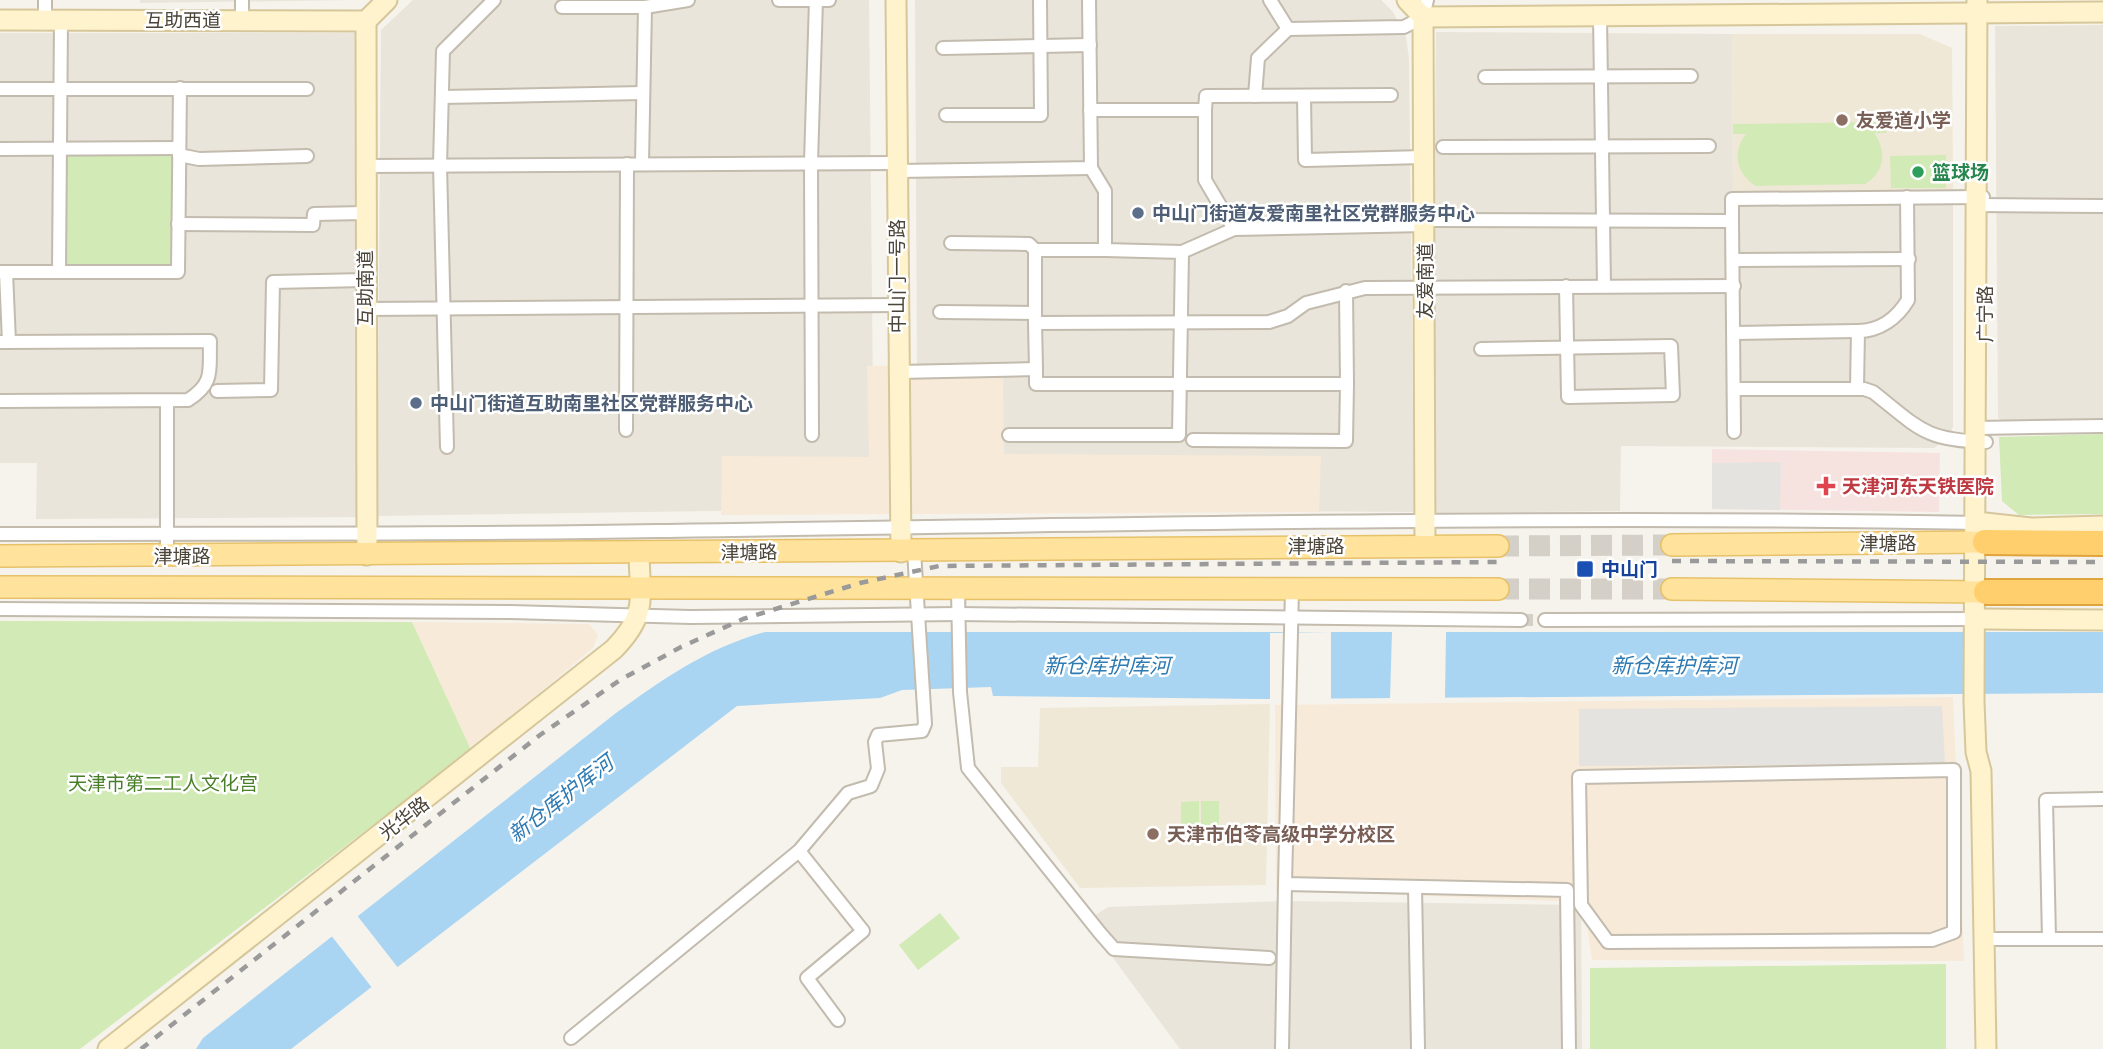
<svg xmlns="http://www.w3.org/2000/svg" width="2103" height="1049" viewBox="0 0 2103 1049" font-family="Ubuntu,'Noto Sans SC',sans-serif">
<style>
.residential{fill:#eae5da}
.commercial{fill:#f7ead8}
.education{fill:#efe8d6}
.medical{fill:#f6e3e0}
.green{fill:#d2eab5}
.parking{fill:#e5e3e0}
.water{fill:#a9d4f2}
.pier{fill:#f6f3ec}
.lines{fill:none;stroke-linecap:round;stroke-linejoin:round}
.street-tunnel{stroke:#d4d0c8;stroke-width:12;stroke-dasharray:12 6;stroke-linecap:butt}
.primary-tunnel{stroke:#d4d0c8;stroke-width:21;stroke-dasharray:21 10;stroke-linecap:butt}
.street-casing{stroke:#c2bbae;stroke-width:16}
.secondary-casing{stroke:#d6c79b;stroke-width:23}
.primary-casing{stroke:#e6c16a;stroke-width:24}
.highway-casing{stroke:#e0a43c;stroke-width:28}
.street{stroke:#fff;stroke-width:12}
.secondary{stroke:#fff3cd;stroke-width:19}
.primary{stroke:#ffe39c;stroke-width:21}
.highway{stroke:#ffcf6e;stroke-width:24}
.rail{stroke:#9a9a9a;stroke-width:4.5;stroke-dasharray:9 9;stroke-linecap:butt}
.education-dot{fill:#8d6e63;stroke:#fff;stroke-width:2.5}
.leisure-dot{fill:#2e9e5b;stroke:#fff;stroke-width:2.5}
.service-dot{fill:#5c6f8a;stroke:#fff;stroke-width:2.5}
.health-dot{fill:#e0444e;stroke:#fff;stroke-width:2.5}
.transit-dot{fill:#1a4fb4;stroke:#fff;stroke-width:2.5}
.labels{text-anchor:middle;stroke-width:5;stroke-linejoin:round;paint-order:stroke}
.street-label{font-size:19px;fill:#4b4439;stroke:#fff}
.education-label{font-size:19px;font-weight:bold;fill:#785e54;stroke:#fff;text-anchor:start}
.leisure-label{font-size:19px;font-weight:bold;fill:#27864d;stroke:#fff;text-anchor:start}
.service-label{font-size:19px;font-weight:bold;fill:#4e5e75;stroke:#fff;text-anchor:start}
.health-label{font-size:19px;font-weight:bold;fill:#be3a42;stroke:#fff;text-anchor:start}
.transit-label{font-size:19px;font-weight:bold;fill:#164399;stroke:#fff;text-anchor:start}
.park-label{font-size:19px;fill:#4a7f2a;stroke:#fff}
.water-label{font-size:21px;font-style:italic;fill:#2e7ab2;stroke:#fff}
</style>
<rect width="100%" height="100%" fill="#f6f3ec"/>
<!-- residential -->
<g class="residential">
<path d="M140 0H354L140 3Z"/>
<path d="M413 0H869L874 496 858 509 377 516 381 30Z"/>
<path d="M915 0H1381L1393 12 1406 37 1409 59 1414 512 935 509 917 366Z"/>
<path d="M2103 25V421L2004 425 1998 417 1995 26Z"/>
<path d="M1436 32 1732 34 1733 193 1953 191V427L1949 437 1934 448 1621 446 1620 511 1432 513Z"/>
<path d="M0 33H355L362 517 36 519 37 463H0Z"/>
<path d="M1288 901 1581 905 1582 1049H1180L1086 921 1108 907Z"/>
</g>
<!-- commercial -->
<g class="commercial">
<path d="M1003 364 1004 454 1321 456 1319 512 721 515 722 456 869 457 867 366Z"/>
<path d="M412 622 589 624 598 635 593 648 471 750Z"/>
<path d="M1953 697 1964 961 1592 960 1584 902 1276 890 1275 705Z"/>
</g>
<!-- education -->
<g class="education">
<path d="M1732 34H1920L1952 48 1953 191 1733 193Z"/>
<path d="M1270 704 1266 885 1080 888 1001 783V767H1038L1040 708Z"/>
</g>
<!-- medical -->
<path class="medical" d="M1712 449 1940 453 1939 512 1712 509Z"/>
<!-- green -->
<g class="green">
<path d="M1885 122 1886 133H1874C1887 151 1885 172 1865 184L1756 186C1736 174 1732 152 1746 134H1733V124Z"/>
<path d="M65 152H173V264H66Z"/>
<path d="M1946 155V188H1891L1890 156Z"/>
<path d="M2103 434V514L2019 515 2002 501 1999 437Z"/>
<path d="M0 621 412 622 471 750 80 1049H0Z"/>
<path d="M1199 801V833H1181V802Z"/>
<rect x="1201" y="801" width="18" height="31"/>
<path d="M940 913 960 938 918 970 899 945Z"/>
<path d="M1946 964V1049H1590V968Z"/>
</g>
<!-- parking -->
<g class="parking">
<path d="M1781 462 1780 510 1712 509V463Z"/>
<path d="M1942 706 1945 764 1579 766V709Z"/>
</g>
<!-- water -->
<path class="water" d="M765 632H2103V693L1263 699 993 696 991 687 902 690 880 698 737 706 291 1049H196L203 1038 616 713C663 679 709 647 765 632Z"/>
<!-- pier -->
<g class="pier">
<path d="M1331 632V702L1270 703V633Z"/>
<path d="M1392 632H1446L1445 698 1390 699Z"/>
<path d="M356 914 399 969 373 989 330 934Z"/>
</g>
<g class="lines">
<!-- street-tunnel -->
<path class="street-tunnel" d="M1521 620H1545"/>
<!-- primary-tunnel -->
<g class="primary-tunnel">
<path d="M1498 546 1672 545"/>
<path d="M1498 589H1672"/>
</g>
<!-- street casing -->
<g class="street-casing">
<g id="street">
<path d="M45 0V20"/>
<path d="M242 0V21"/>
<path d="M779 0H829"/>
<path d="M1270 0 1288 29 1404 27 1423 17 1427 0"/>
<path d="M562 7H645L688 0"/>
<path d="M1600 16 1604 286"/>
<path d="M943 48 1090 45"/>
<path d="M1485 77 1691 76"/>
<path d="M0 89H307"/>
<path d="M1255 96 1258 58 1288 29"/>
<path d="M1304 96 1305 160 1424 157"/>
<path d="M442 97 643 93"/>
<path d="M1090 110H1205V180L1234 229 1425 225"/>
<path d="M1205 110 1206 96 1391 95"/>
<path d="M946 115H1041L1040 0"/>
<path d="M1443 147 1709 146"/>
<path d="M0 149 179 148"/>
<path d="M179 155 199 159 307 156"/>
<path d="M642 163 645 7"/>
<path d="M366 166 896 163"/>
<path d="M897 171 1091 168 1089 0"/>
<path d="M1976 205 2103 206"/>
<path d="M1425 220 1732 221 1734 432"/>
<path d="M1732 221V199L1983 197"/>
<path d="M178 224 313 225 314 214 365 213"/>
<path d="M951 243 1029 244 1035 250"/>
<path d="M1182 252 1234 229"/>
<path d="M1734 260 1909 259"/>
<path d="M59 271 61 20"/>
<path d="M0 272H178L180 88"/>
<path d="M6 272 9 342"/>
<path d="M365 309 898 305"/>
<path d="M940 312 1035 313V323L1269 322 1288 316 1306 303 1365 288 1734 286"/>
<path d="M1035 313V250H1105"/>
<path d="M1035 323 1036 369"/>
<path d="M1734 333 1858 331"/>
<path d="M0 342 210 341C209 370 215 383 188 400L0 401"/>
<path d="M1481 349 1671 346 1673 395 1568 397 1566 286"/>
<path d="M898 372 1036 369V384H1347L1346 291"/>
<path d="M1857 388 1858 331C1880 331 1897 318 1908 300L1907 197"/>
<path d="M1734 389H1864L1873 392C1920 429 1924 440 1986 442"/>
<path d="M217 391 271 390 273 282 365 280"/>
<path d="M1976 428 2103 426"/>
<path d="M626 430 627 164"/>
<path d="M812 435 811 162 816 0"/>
<path d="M1009 435H1179L1182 252 1105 250V191L1091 168"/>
<path d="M1193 440 1346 441 1347 384"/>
<path d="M447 447 440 165 443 51 494 0"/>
<path d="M0 534C219 533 438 535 657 531 1098 525 1540 515 1981 523"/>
<path d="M167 556V402"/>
<path d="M1292 589 1285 884 1567 890 1569 1049"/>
<path d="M958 591 960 692 968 768 1100 933 1114 949 1269 958"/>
<path d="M0 609 511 612 690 617 958 614 1521 620"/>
<path d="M1545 620 1979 619"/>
<path d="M1954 770V932L1932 940 1608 942 1581 905 1579 777Z"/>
<path d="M799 851 863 931 807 978 838 1020"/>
<path d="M1415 887 1418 1049"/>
<path d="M1986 939H2049L2046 800 2103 799"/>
<path d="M2049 939H2103"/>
<path d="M571 1038 799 851 848 793 871 786 878 769 875 742 878 735 922 731 925 724 914 551"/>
<path d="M1282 1049 1285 884"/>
</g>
</g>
<!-- secondary casing -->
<g class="secondary-casing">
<g id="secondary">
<path d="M896 0 901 552"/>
<path d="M1407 0 1423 17"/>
<path d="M1977 0 1974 702 1976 752 1981 771 1986 1049"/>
<path d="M1423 17 2103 12"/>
<path d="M1423 17 1425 546"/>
<path d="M0 20 366 21"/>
<path d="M366 21 367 555"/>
<path d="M366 21 387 0"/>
<path d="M1985 523 2031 528 2103 526"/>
<path d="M1985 619 2103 620"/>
<path d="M108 1049 614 649C648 614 640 599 639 554"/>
</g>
</g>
<!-- primary casing -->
<g class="primary-casing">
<g id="primary">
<path d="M1672 545 1985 542"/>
<path d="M0 556 1498 546"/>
<path d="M0 587 1498 589"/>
<path d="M1672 589 1986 592"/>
</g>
</g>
<!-- highway casing -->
<g class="highway-casing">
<g id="highway">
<path d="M1985 542 2103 543"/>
<path d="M1986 592H2103"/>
</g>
</g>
<!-- street -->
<use href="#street" class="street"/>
<!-- secondary -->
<use href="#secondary" class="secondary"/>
<!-- primary -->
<use href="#primary" class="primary"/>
<!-- highway -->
<use href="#highway" class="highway"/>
<!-- rail -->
<g class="rail">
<path d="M1672 561 2103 562"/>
<path d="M141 1049 540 735 620 680 681 647 743 619 860 583 939 566 1497 562"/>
</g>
</g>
<!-- markers -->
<g class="education-dot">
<circle cx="1842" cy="120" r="7"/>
<circle cx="1153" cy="834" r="7"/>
</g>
<circle class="leisure-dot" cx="1918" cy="172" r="7"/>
<g class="service-dot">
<circle cx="1138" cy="213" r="7"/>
<circle cx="416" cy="403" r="7"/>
</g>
<path class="health-dot" d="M1822.5 475.5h7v7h7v7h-7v7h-7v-7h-7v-7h7z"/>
<rect class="transit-dot" x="1576" y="560" width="18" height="18" rx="3.5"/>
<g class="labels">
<!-- street labels -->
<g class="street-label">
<text x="183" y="27">互助西道</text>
<text transform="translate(897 276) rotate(-90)" y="7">中山门一号路</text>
<text transform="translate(1425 281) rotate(-90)" y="7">友爱南道</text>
<text transform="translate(365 288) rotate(-90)" y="7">互助南道</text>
<text transform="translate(1985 314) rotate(-90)" y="7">广宁路</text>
<text x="1888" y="550">津塘路</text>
<text x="1316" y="553">津塘路</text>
<text transform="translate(749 552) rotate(-1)" y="7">津塘路</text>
<text x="182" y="563">津塘路</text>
<text transform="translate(404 818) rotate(-38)" y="7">光华路</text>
</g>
<!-- education labels -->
<g class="education-label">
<text x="1856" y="127">友爱道小学</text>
<text x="1167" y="841">天津市伯苓高级中学分校区</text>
</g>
<!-- leisure labels -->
<g class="leisure-label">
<text x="1932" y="179">篮球场</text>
</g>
<!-- service labels -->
<g class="service-label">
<text x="1152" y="220">中山门街道友爱南里社区党群服务中心</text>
<text x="430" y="410">中山门街道互助南里社区党群服务中心</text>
</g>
<!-- health labels -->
<g class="health-label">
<text x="1842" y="493">天津河东天铁医院</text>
</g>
<!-- transit labels -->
<g class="transit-label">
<text x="1601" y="576">中山门</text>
</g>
<!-- park labels -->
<g class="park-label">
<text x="163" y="790">天津市第二工人文化宫</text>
</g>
<!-- water labels -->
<g class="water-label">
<text x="1107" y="673">新仓库护库河</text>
<text x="1674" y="673">新仓库护库河</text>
<text transform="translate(561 799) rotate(-38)" y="7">新仓库护库河</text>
</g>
</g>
</svg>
